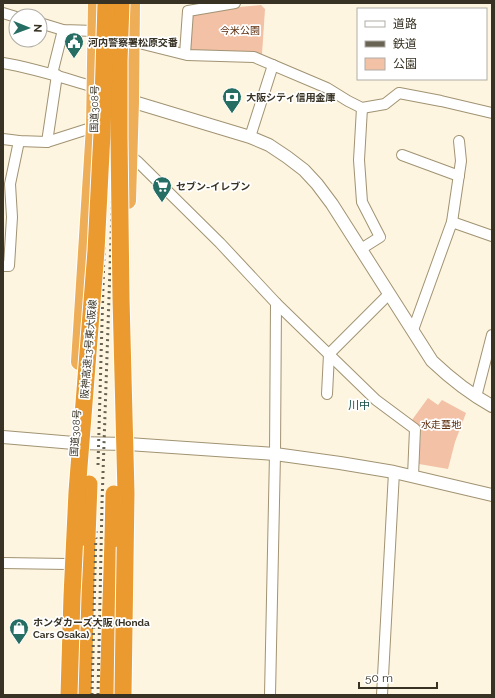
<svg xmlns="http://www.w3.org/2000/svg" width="495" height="698" viewBox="0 0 495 698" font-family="Raleway,'Noto Sans JP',sans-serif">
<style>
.green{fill:#f2c1a6}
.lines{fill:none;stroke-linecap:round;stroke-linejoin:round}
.minor-casing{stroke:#a19373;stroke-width:12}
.tertiary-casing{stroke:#a19373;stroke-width:14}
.trunk-casing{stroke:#fff;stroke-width:18}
.motorway-casing{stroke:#fff;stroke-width:19}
.minor{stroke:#fff;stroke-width:10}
.tertiary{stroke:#fff;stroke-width:12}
.trunk{stroke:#eeae58;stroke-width:16}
.motorway{stroke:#ea9a2e;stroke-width:17}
.rail{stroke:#686353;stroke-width:3;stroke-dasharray:2 4;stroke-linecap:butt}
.motorway-bridge-casing{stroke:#fff;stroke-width:19;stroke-linecap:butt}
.motorway-bridge{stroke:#ea9a2e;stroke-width:17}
.labels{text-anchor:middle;stroke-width:3.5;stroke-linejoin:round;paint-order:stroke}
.park-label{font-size:10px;fill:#5b2b0b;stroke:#fff}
.poi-label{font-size:10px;font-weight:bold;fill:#373224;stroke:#fff;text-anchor:start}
.street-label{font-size:10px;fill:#373224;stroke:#fff}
.neighbourhood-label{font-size:11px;fill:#144e46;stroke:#fff}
</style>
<rect width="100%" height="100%" fill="#fdf5df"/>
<!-- green -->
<g class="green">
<path d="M261 5 265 9 262 54 192 52 189 49 193 15 239 7Z"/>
<path d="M428 398 438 405 442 400 466 413 455 442 448 469 419 464 421 428 412 420Z"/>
</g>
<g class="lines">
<!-- minor casing -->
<g class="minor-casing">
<g id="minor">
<path d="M3 13 16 17"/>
<path d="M40 23 63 30 95 31"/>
<path d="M131 41 187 55 254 57 327 88 348 101 362 108 385 104 399 93 441 101 492 113"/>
<path d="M185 54 188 11 235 3"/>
<path d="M3 63C34 68 64 78 94 87"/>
<path d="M52 74 63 30"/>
<path d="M250 137 273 65"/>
<path d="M3 139 19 141 47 142 94 127"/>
<path d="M47 142 57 75"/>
<path d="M129 155 138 162 220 243 276 303 376 400 415 429 413 476"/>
<path d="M402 155 459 176"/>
<path d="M452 222 461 161 459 141"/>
<path d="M361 249 380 237 362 202 359 160 362 108"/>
<path d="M3 266H9L12 217 10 184 19 141"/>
<path d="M413 330 452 222 492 236"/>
<path d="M327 394 329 354 389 294"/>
<path d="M476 397 492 335"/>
<path d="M3 563 67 564"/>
<path d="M270 695 275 454 276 303"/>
<path d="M382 695 394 472"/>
</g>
</g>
<!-- tertiary casing -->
<g class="tertiary-casing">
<g id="tertiary">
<path d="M124 99 250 137 269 145 287 157 304 170 317 184 332 204 432 361C451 379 470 394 492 406"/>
<path d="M3 437 74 443 128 444 275 454 340 463 394 472 492 495"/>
</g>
</g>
<!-- trunk casing -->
<g class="trunk-casing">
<g id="trunk">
<path d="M128 201 131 102 132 3"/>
<path d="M79 362 94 127 96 3"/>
</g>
</g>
<!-- motorway casing -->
<g class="motorway-casing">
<g id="motorway">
<path d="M83 695 87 538"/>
<path d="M108 695 113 539"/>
</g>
</g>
<!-- minor -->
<use href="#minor" class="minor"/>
<!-- tertiary -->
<use href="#tertiary" class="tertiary"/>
<!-- trunk -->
<use href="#trunk" class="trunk"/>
<!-- motorway -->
<use href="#motorway" class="motorway"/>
<!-- rail -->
<g class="rail">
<path d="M98 465 111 3"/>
<path d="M92 695 96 531"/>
<path d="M98 695 102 503 119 3"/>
</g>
<!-- motorway-bridge casing -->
<g class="motorway-bridge-casing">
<g id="motorway-bridge">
<path d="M121 3 119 61V136L121 298 126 493 123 695"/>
<path d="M87 538 89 484"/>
<path d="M113 539 114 494"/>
<path d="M69 695 72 596 77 492 96 251 102 133 106 3"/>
</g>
</g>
<!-- motorway-bridge -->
<use href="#motorway-bridge" class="motorway-bridge"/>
</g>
<!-- icons -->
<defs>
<g id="civic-pin" transform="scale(1)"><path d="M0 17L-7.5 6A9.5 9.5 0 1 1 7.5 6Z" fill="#266e64" stroke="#fff"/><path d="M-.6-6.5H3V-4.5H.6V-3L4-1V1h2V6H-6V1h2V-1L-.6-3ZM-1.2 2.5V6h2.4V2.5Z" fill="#fff"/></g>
<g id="bank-pin" transform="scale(1)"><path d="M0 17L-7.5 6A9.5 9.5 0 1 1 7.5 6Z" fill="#266e64" stroke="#fff"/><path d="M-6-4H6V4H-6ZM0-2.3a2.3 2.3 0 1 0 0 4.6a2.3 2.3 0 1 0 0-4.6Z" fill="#fff"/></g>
<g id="supermarket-pin" transform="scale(1)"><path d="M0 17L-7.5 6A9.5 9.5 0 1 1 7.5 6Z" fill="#266e64" stroke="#fff"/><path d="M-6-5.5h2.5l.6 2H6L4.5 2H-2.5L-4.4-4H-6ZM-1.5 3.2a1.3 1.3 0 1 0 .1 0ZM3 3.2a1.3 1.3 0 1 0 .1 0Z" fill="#fff"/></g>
<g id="shop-pin" transform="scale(1)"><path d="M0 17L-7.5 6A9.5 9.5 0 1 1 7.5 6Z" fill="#266e64" stroke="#fff"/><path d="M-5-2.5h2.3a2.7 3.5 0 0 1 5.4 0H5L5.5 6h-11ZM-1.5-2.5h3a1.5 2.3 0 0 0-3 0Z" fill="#fff"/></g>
</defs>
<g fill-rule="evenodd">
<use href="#civic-pin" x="74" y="42"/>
<use href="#bank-pin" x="232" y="97"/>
<use href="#supermarket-pin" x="162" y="186"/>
<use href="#shop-pin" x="19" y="628"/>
</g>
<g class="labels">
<!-- park labels -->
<g class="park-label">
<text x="240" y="34">今米公園</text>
<text x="441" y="428">水走墓地</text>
</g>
<!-- poi labels -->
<g class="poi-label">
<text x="88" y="46">河内警察署松原交番</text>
<text x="246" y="101">大阪シティ信用金庫</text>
<text x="176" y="190">セブン-イレブン</text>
<text x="33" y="626">ホンダカーズ大阪 (Honda<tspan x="33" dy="12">Cars Osaka)</tspan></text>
</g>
<!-- street labels -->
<g class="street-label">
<text transform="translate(94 109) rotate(-89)" y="4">国道308号</text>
<text transform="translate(88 349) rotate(-85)" y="4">阪神高速13号東大阪線</text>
<text transform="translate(75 433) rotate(-86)" y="4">国道308号</text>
</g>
<!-- neighbourhood labels -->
<g class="neighbourhood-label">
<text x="359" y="409">川中</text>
</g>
</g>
<!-- border -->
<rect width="495" height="698" fill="none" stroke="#373224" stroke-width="8"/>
<!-- legend -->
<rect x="357" y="8" width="130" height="72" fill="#ffffff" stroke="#afada7"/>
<rect x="365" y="21" width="20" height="6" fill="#ffffff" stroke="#afada7"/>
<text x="393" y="28" font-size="12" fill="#373224">道路</text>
<rect x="365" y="41" width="20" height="6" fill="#686353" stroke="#afada7"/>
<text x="393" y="48" font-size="12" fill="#373224">鉄道</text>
<rect x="365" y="58" width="20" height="12" fill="#f2c1a6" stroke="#afada7"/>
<text x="393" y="68" font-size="12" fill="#373224">公園</text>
<!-- north arrow -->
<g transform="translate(28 28) rotate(91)"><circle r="19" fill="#ffffff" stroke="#afada7"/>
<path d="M0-3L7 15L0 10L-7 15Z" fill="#266e64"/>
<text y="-6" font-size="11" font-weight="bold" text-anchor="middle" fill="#373224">N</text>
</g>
<!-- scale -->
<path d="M359 682v6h78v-6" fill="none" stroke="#373224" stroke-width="2"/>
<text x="365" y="682" font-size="12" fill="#373224" stroke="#ffffff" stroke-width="3" paint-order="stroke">50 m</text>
</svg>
